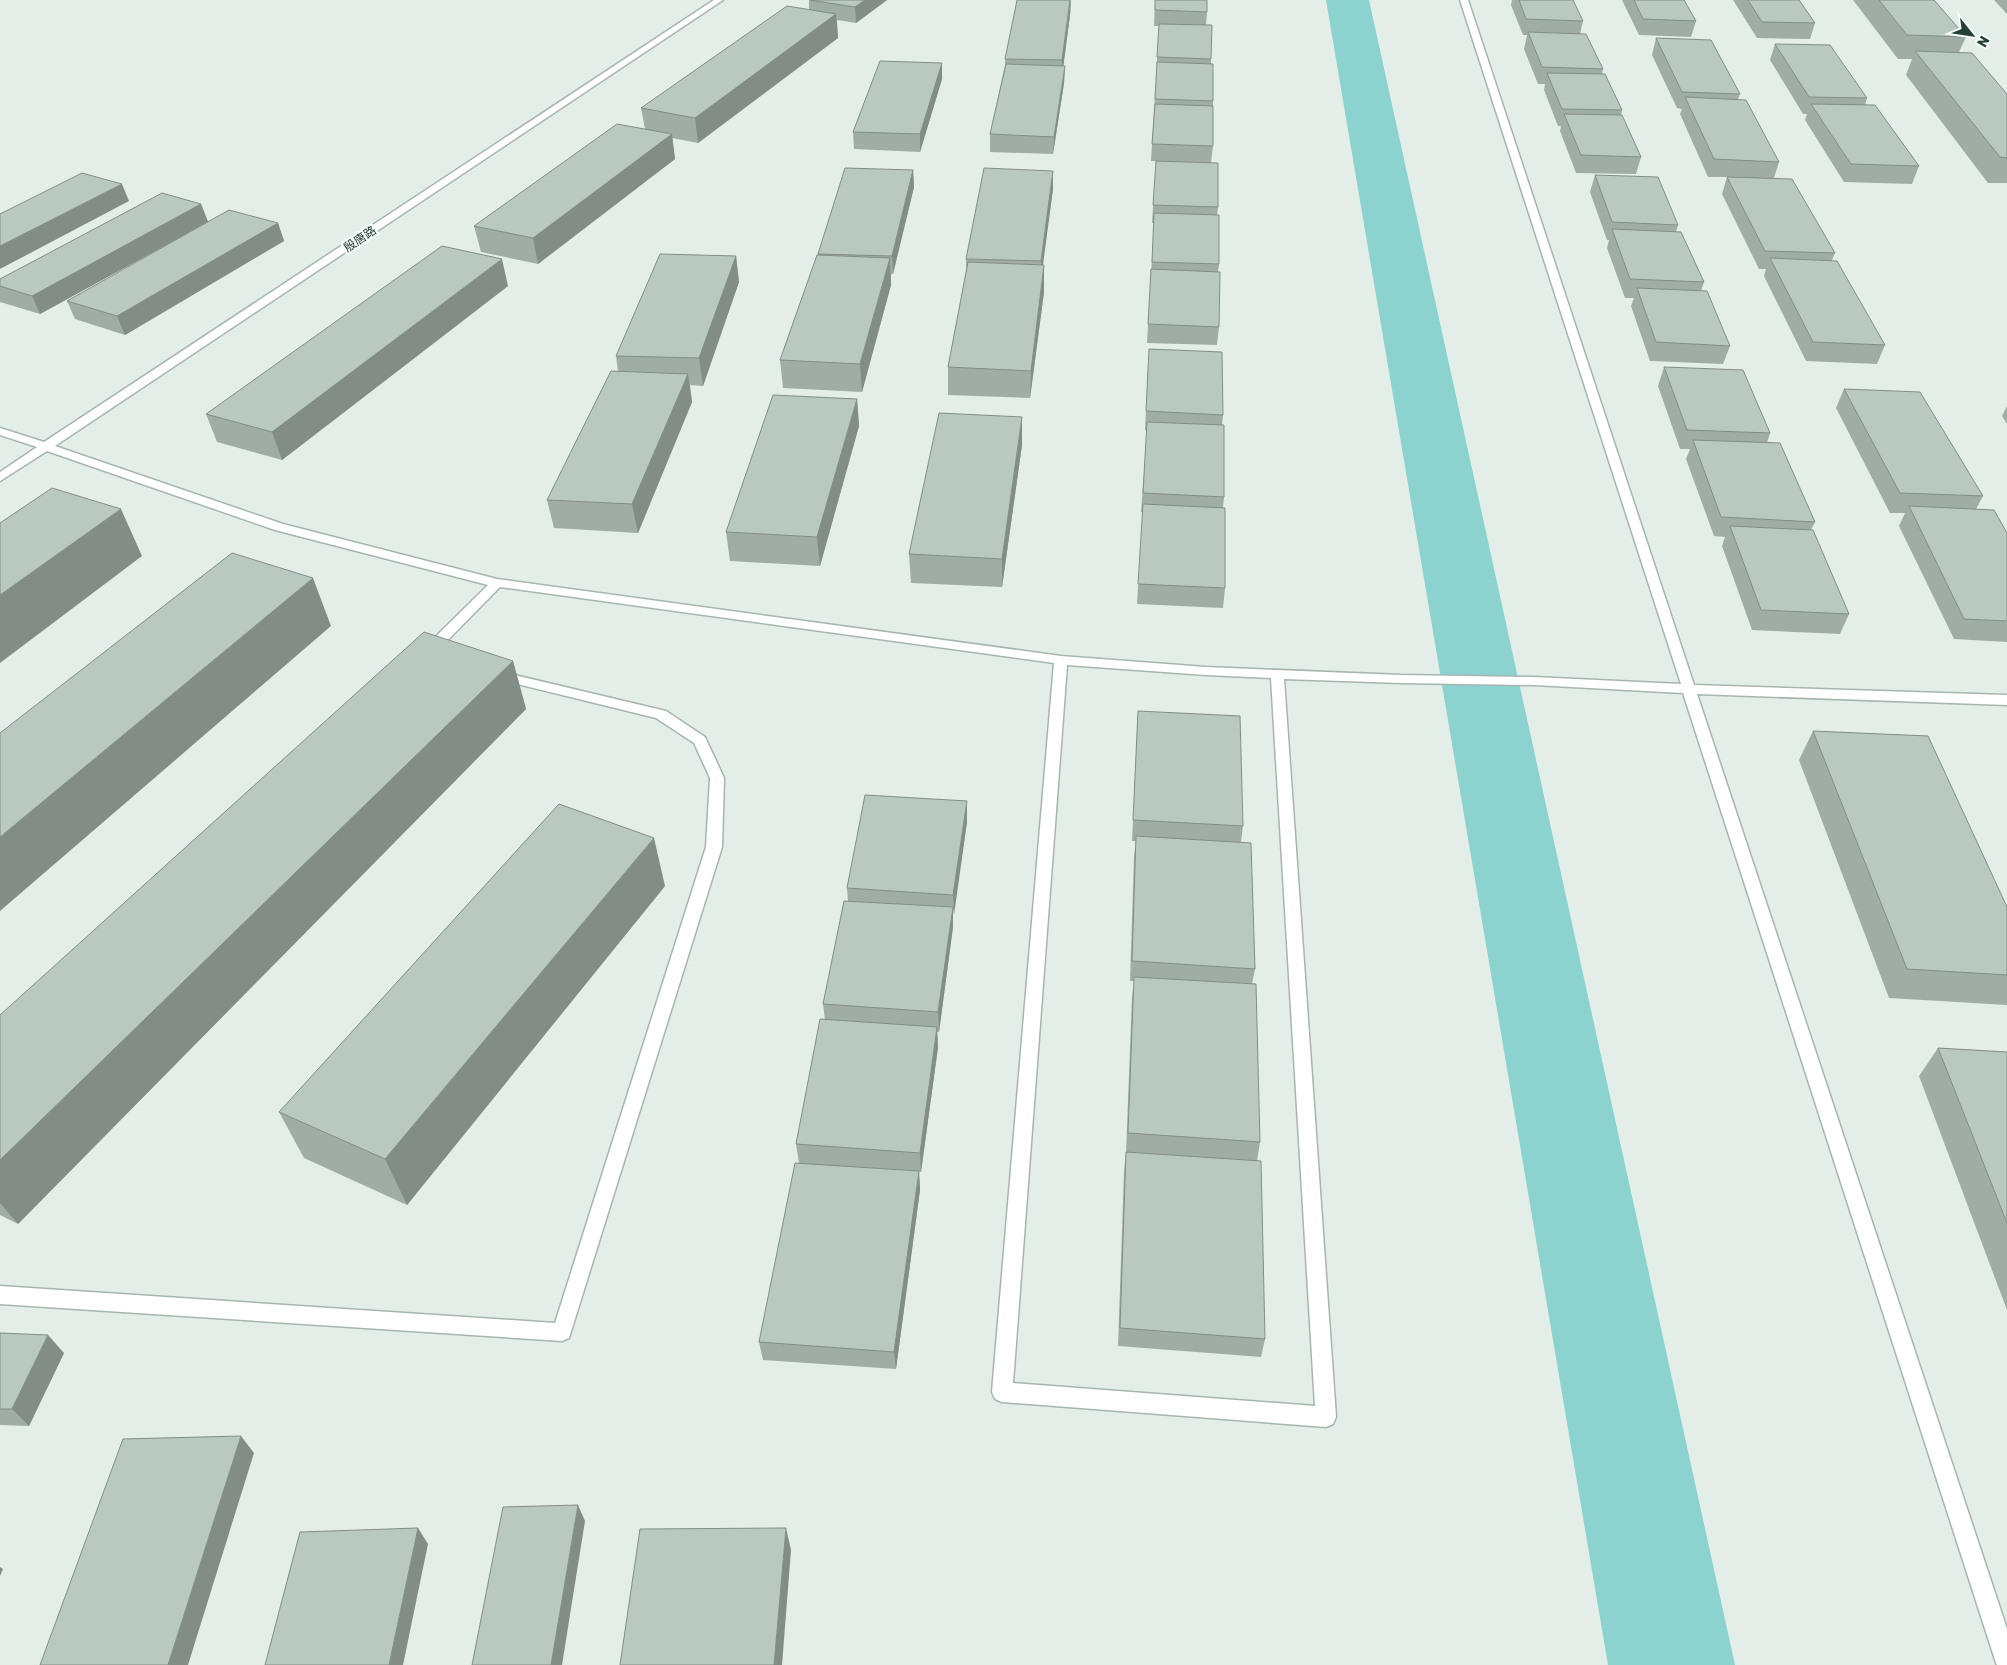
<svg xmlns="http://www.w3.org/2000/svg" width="2007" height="1665" viewBox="0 0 2007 1665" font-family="Rubik,'Noto Sans SC',sans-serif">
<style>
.water{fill:#8cd3d0}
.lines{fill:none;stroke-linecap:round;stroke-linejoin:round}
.minor-casing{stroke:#a6b6ae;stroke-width:3}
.minor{fill:#fff;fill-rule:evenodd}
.wall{fill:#a0ada5}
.shaded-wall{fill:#828d86}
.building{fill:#bac9c0;stroke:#828d86}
.labels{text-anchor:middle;stroke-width:4.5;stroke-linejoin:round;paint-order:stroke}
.far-street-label{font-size:12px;fill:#234033;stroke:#f5faf7}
</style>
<rect width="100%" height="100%" fill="#e4eee8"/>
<!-- water -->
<path class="water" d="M1326 0H1369L1735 1665H1608Z"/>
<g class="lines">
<!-- minor casing -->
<g class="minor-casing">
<g id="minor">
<path d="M714 0H723L55 446 283 524 497 579 1061 656 1206 667 1401 675 1534 677 1681 684 1460 0H1468L1694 685 2007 695V705L1697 694 2007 1629V1665H1997L1996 1663 1683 693 1534 685 1401 683 1284 679 1336 1417 1333 1424 1326 1427 1002 1402 995 1399 992 1392 1054 663 500 587 433 655H423L421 652 423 649 488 585 275 530 47 451 0 481V472L37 447 0 435V428L44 442ZM1067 665 1206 675 1271 678 1315 1406 1013 1383Z"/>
<path d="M498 671 666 711 705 737 724 778 722 847 569 1338 562 1341 0 1304V1286L555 1323 706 847 710 778 694 743 656 718 493 678 491 675 493 672Z"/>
</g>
</g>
<!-- minor -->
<use href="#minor" class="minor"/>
</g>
<!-- wall -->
<g class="wall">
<path d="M809 0H887L856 23 837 20 838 38 698 143 672 138 675 159 538 264 481 252 474 226 645 129 641 108 809 10Z"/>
<path d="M1071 0 1070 15 1063 66H1065L1064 83 1053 154 990 152V134L1005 65V59Z"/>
<path d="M1155 0 1207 12 1206 25 1211 59V64L1213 101V146L1211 163 1218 207 1217 215 1219 264 1218 272 1219 327 1217 345 1147 343 1154 223H1152L1156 161H1151L1159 26H1154Z"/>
<path d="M1507 0H1573L1583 21 1580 34 1603 69 1602 74 1622 110 1621 115 1641 157 1636 174 1576 173 1560 131 1561 126H1558L1544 90 1545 84H1538L1524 49 1527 35H1523L1511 5 1512 0Z"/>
<path d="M1622 0H1684L1696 21 1691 37 1639 35Z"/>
<path d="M1733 0H1799L1815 23 1810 39 1757 38Z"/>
<path d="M1853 0H1934L1966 37 1959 52 2007 94V183H1988L1906 75 1912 59H1898Z"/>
<path d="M1994 0H2007V14Z"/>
<path d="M1656 38 1740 94 1738 99 1779 162 1774 178 1835 253 1832 260 1885 345 1877 364 1806 361 1764 276 1766 269H1759L1722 194 1727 177H1708L1680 114 1682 109 1677 108 1652 55Z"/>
<path d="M1775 44 1867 98 1865 105 1919 166 1912 184 1844 182 1805 120 1807 114H1803L1770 60Z"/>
<path d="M942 79 920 152 854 149 853 132Z"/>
<path d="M913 170 914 187 893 274H891V285L862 392 783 388 780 360 818 254Z"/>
<path d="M1595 175 1678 225 1676 232 1704 282 1701 291 1730 346 1723 364 1650 361 1631 306 1634 298H1625L1607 248 1609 240H1607L1590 192Z"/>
<path d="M1053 189 1042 265H1044V292L1030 398 948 395V367L966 271V259Z"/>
<path d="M201 204 208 222 40 314 0 302V279Z"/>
<path d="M278 223 284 241 125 335 75 319 67 301Z"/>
<path d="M736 256 739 282 703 386 690 385 692 402 638 533 554 528 547 500 618 371 616 356Z"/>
<path d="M508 286 282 460 217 442 206 414Z"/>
<path d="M1148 367 1223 415 1222 425 1224 497 1223 508 1225 588 1223 608 1137 604 1143 512H1141L1147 431 1145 430Z"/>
<path d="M1664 367 1770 433 1767 443 1815 522 1811 530 1849 614 1840 634 1752 630 1722 546 1725 537 1714 536 1686 459 1690 449H1680L1658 386Z"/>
<path d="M1844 389 1983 496 1976 509 2007 533V642L1954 639 1899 526 1905 513H1890L1836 408Z"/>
<path d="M857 399 859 426 820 566 730 561 726 532Z"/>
<path d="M2007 406V424L2002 416Z"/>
<path d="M1022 445 1002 587 911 583 909 554Z"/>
<path d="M513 661 526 709 18 1224 0 1215V1015Z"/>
<path d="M1138 711 1243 826 1241 842 1255 969 1252 984 1260 1142 1257 1161 1265 1339 1261 1357 1118 1346 1124 1171 1126 1152 1132 997 1134 981H1130L1134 856 1136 841H1132Z"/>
<path d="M1813 731 2007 907V1005L1889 998 1799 760Z"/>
<path d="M967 801V822L953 915V927L939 1032H937L938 1047 921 1172H919L920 1190 896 1369 763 1360 759 1342 799 1163 796 1144 825 1020 823 1004 848 901 847 888Z"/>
<path d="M665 886 407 1205 304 1158 279 1112Z"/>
<path d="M1938 1048 2007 1052V1310L1919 1076Z"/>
<path d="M0 1333 64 1353 29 1426 0 1425Z"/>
</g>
<!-- shaded-wall -->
<g class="shaded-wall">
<path d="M865 0H887L856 23 855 7Z"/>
<path d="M1071 0 1070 15 1062 77V60Z"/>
<path d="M836 14 838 38 698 143 695 118Z"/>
<path d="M942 63V79L920 152V134Z"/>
<path d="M1065 66 1064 83 1053 154 1054 137Z"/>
<path d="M672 134 675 159 538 264 533 238Z"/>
<path d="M913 170 914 187 893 274 892 256Z"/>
<path d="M1053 171V189L1041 280V261Z"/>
<path d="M122 184 129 201 0 269V246Z"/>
<path d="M201 204 208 222 40 314 32 296Z"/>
<path d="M278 223 284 241 125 335 117 316Z"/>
<path d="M736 256 739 282 703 386 699 358Z"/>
<path d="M890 258 891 285 862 392 860 364Z"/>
<path d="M502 259 508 286 282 460 272 432Z"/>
<path d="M1044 265V292L1030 398 1031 371Z"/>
<path d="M688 374 692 402 638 533 632 504Z"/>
<path d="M857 399 859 426 820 566 817 537Z"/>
<path d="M1022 417V445L1002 587V559Z"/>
<path d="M121 509 142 556 0 663V595Z"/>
<path d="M313 578 331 626 0 911V837Z"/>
<path d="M513 661 526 709 18 1224 0 1203V1160Z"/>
<path d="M967 801V822L954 915 953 895Z"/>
<path d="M654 838 665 886 407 1205 385 1159Z"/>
<path d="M953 907V927L939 1032 938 1012Z"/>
<path d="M937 1027 938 1047 921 1172 920 1153Z"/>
<path d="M919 1171 920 1190 896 1369 894 1352Z"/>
<path d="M48 1335 64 1353 29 1426 12 1409Z"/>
<path d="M241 1436 254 1453 188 1665H168Z"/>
<path d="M578 1505 585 1521 562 1665H551Z"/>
<path d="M418 1528 428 1544 403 1665H389Z"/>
<path d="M786 1528 791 1550 782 1665H774Z"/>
<path d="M0 1567 3 1569 0 1576Z"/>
</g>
<!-- building -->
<g class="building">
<path d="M810 0H865L855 7Z"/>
<path d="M1017 0H1070L1062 60 1005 59Z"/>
<path d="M1155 0H1207V12L1155 10Z"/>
<path d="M1519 0H1573L1583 21 1526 19Z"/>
<path d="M1634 0H1684L1696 21 1643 19Z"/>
<path d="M1748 0H1799L1815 23 1762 22Z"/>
<path d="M1879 0H1934L1966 37 1907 35Z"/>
<path d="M787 6 836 14 695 118 641 108Z"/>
<path d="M1159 24 1212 25 1211 59 1157 57Z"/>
<path d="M1528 32 1586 34 1603 69 1542 67Z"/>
<path d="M1656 38 1711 40 1740 94 1682 92Z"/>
<path d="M1775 44 1830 45 1867 98 1809 97Z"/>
<path d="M1915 51 1972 53 2007 94V158L2000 157Z"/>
<path d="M880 61 942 63 920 134 853 132Z"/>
<path d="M1157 62 1213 64V101L1155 99Z"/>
<path d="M1006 64 1065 66 1054 137 990 134Z"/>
<path d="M1547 73 1605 74 1622 110 1562 109Z"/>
<path d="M1685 97 1746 100 1779 162 1714 159Z"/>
<path d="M1155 104 1213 106V146L1152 144Z"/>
<path d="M1811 104 1875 105 1919 166 1851 164Z"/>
<path d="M1564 114 1622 115 1641 157 1581 155Z"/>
<path d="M617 124 672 134 533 238 474 226Z"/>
<path d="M1156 161 1218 163V207L1153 205Z"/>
<path d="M845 168 913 170 892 256 818 254Z"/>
<path d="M984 168 1053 171 1041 261 966 259Z"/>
<path d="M82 173 122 184 0 246V214Z"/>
<path d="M1595 175 1658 177 1678 225 1612 222Z"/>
<path d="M1727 177 1792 179 1835 253 1765 251Z"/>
<path d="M162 193 201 204 32 296 0 286V279Z"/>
<path d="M229 210 278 223 117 316 67 301Z"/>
<path d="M1154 213 1219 215V264L1152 262Z"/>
<path d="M1612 229 1681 232 1704 282 1630 279Z"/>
<path d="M442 246 502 259 272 432 206 414Z"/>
<path d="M660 254 736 256 699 358 616 356Z"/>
<path d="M817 255 890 258 860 364 780 360Z"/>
<path d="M1770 258 1837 261 1885 345 1813 342Z"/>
<path d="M968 262 1044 265 1031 371 948 367Z"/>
<path d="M1151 269 1220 272 1219 327 1148 324Z"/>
<path d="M1637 288 1707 291 1730 346 1656 342Z"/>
<path d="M1149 349 1222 352 1223 415 1146 411Z"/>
<path d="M1664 367 1743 370 1770 433 1687 430Z"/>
<path d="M611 371 688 374 632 504 547 500Z"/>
<path d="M1844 389 1920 392 1983 496 1900 493Z"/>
<path d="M773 395 857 399 817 537 726 532Z"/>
<path d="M939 413 1022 417 1002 559 909 554Z"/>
<path d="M1147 422 1224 425V497L1143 493Z"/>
<path d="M1693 440 1780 443 1815 522 1721 517Z"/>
<path d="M52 488 121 509 0 595V523Z"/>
<path d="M1143 504 1225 508V588L1138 584Z"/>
<path d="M1909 506 1994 510 2007 533V621L1964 619Z"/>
<path d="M1730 526 1813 530 1849 614 1761 610Z"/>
<path d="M232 553 313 578 0 837V733Z"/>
<path d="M424 632 513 661 0 1160V1015Z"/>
<path d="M1138 711 1240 716 1243 826 1133 820Z"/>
<path d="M1813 731 1928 736 2007 907V975L1907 969Z"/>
<path d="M865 795 967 801 953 895 847 888Z"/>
<path d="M559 804 654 838 385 1159 279 1112Z"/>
<path d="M1136 836 1251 843 1255 969 1132 961Z"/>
<path d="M844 901 953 907 938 1012 823 1004Z"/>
<path d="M1134 977 1256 984 1260 1142 1128 1133Z"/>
<path d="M820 1019 937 1027 920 1153 796 1144Z"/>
<path d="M1938 1048 2007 1052V1223Z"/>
<path d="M1126 1152 1261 1161 1265 1339 1120 1328Z"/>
<path d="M795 1163 919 1171 894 1352 759 1342Z"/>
<path d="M0 1333 48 1335 12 1409H0Z"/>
<path d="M241 1436 168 1665H40L123 1439Z"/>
<path d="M578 1505 551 1665H472L503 1507Z"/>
<path d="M418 1528 389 1665H265L300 1532Z"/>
<path d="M786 1528 774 1665H620L640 1529Z"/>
</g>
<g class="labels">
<!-- far-street labels -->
<g class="far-street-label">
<text transform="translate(360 239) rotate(-34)" y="4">殷唐路</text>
</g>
</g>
<!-- north arrow -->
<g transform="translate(1972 35) rotate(120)" stroke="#f5faf7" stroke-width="4" paint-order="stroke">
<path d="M0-4L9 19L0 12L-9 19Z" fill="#234033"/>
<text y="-8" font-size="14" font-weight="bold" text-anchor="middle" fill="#234033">N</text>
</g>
</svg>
